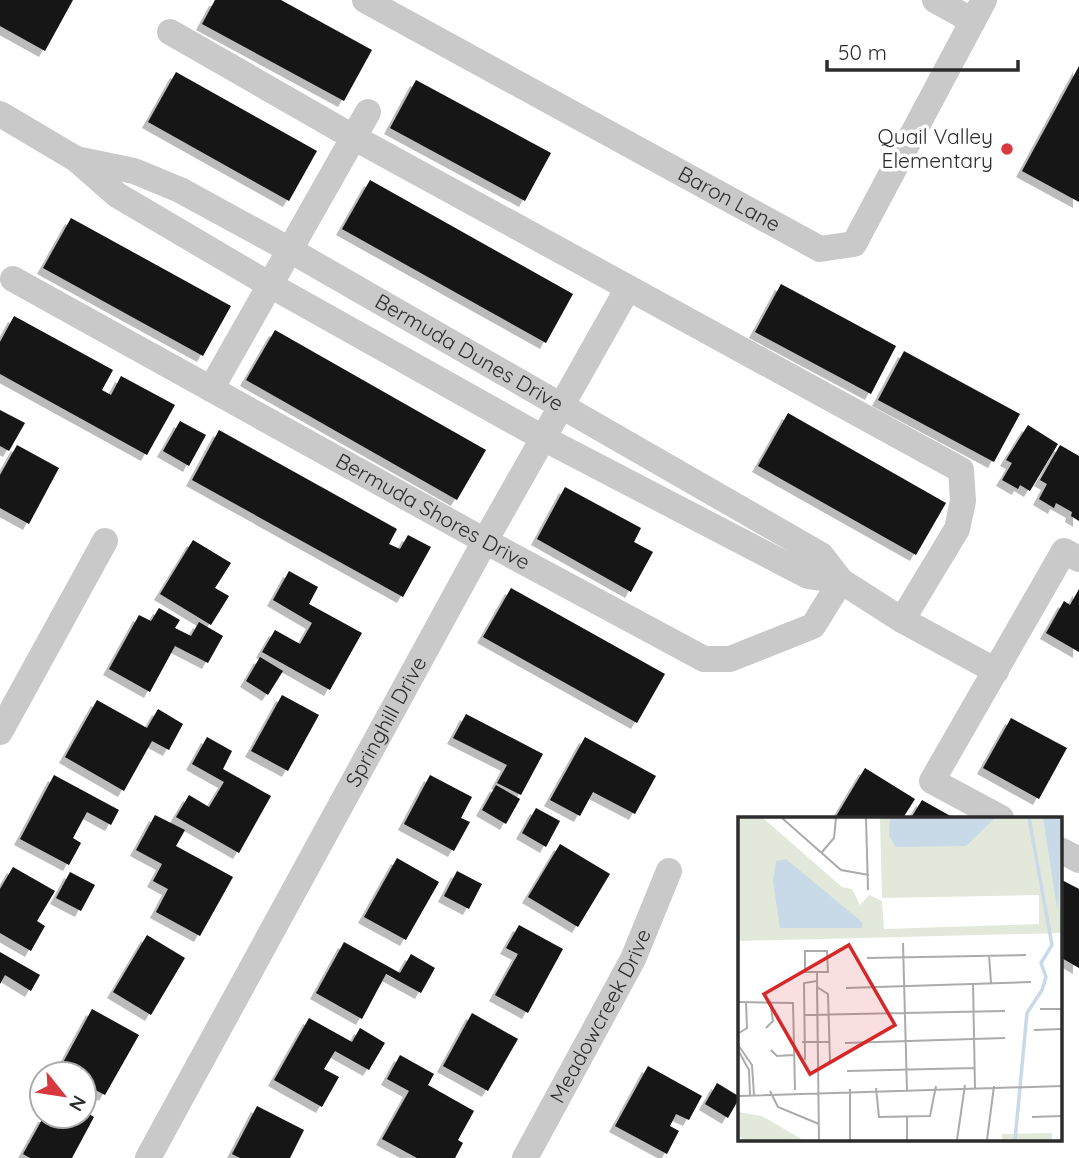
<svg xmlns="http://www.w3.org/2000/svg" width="1079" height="1158" font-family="Quicksand,sans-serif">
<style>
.building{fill:#131313;filter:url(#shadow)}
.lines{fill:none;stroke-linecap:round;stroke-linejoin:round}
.minor{stroke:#c9c9c9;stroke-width:26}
.poi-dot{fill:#d8393e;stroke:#fff;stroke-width:2.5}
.labels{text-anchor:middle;stroke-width:7;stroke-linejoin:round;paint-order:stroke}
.poi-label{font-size:21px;fill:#2c2c2c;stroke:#fff;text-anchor:end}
.street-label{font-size:21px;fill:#2c2c2c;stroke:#fff}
.inset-river{fill:none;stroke:#c8dae8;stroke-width:3.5}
.inset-road{fill:none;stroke:#ababab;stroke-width:2}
.view{fill:#d62828;fill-opacity:0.15;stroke:#d62828;stroke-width:3.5}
.inset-edge{fill:none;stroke:#2c2c2c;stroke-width:3.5}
</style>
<defs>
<filter id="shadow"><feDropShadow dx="-6" dy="6" stdDeviation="0" flood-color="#0004"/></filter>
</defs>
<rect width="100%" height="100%" fill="#fff"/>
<!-- building -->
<g class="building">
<path d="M0,0H73L45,51L0,26Z"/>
<path d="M215,0H281L372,50L344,101L202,24Z"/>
<path d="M1079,66V202L1022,171Z"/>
<path d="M176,72L317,151L289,201L148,122Z"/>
<path d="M416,80L551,153L525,201L390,128Z"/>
<path d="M370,180L573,294L546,343L342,229Z"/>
<path d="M71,218L231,306L203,356L43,268Z"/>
<path d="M781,284L896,346L871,394L755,332Z"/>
<path d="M14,316L113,370L102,390L111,395L121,376L175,405L147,455L0,374V342Z"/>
<path d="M275,330L486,450L457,500L246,380Z"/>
<path d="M904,351L1020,414L994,462L878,400Z"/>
<path d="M0,410L25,423L9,451L0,446Z"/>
<path d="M788,413L946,503L916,555L758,466Z"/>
<path d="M180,421L206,435L189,466L163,451Z"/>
<path d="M1028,425L1058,444L1030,491L1020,485L1018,489L1002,480L1012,463L1006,460Z"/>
<path d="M219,430L397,529L389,544L400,549L408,535L431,547L403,597L192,480Z"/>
<path d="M17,445L59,468L29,524L0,508V475Z"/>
<path d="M1060,445L1079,456V521L1071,516L1072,512L1056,503L1054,508L1039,499L1047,484L1040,480Z"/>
<path d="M565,487L641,528L634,542L653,552L631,592L537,539Z"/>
<path d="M193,540L231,563L215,588L229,596L211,625L160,594Z"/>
<path d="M289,571L318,587L309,604L362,633L330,690L262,652L275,630L300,644L312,623L273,600Z"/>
<path d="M511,588L665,674L637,723L483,637Z"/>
<path d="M1079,589V652L1046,633L1064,601L1070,605Z"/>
<path d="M159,608L180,620L175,628L191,636L199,622L223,636L208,663L175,646L150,692L109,669L139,615L151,621Z"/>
<path d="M260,657L283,671L268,695L246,681Z"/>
<path d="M282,695L319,715L288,771L251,751Z"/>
<path d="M97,700L147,728L158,709L183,724L169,750L152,741L124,791L65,757Z"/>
<path d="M466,714L543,754L521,795L497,783L507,765L453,738Z"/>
<path d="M1011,718L1067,748L1039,799L983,768Z"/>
<path d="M207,737L232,751L223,769L271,796L239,853L176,817L189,795L209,807L224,782L192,764Z"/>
<path d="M585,737L656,776L635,814L593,792L580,816L550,800Z"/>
<path d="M865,768L915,799L903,818H835Z"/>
<path d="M54,775L119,810L111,825L87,812L73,838L81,843L69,865L20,839Z"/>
<path d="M430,775L472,797L461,818L470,822L454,851L404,824Z"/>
<path d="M496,785L520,799L506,824L482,810Z"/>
<path d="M922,800L954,818H911Z"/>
<path d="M536,808L560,821L546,847L522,833Z"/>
<path d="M155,815L185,830L176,846L233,877L200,936L156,912L168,889L153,881L162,864L136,850Z"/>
<path d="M560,844L610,874L578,927L528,897Z"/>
<path d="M397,858L439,882L406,940L364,917Z"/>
<path d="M13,867L55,891L37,921L45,926L31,951L0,933V889Z"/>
<path d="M457,871L482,884L469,909L444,896Z"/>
<path d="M70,872L95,885L81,911L56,898Z"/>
<path d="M1060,879L1079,889V968L1060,957Z"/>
<path d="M519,925L563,949L528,1013L495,995L518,954L506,948Z"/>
<path d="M147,935L185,958L151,1015L113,992Z"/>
<path d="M344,942L400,973L411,954L435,968L421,993L386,974L362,1019L316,993Z"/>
<path d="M0,952L40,975L31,991L5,975L0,984Z"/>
<path d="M92,1009L139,1035L105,1095L84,1084V1074H67L59,1070Z"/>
<path d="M472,1013L518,1039L488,1091L443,1066Z"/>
<path d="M309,1018L352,1042L360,1028L385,1043L369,1070L335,1051L324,1069L339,1077L322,1107L274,1080Z"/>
<path d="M400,1055L434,1074L428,1085L474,1111L458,1140L463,1143L455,1158H417L382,1139L409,1091L387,1079Z"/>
<path d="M648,1066L702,1096L689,1120L676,1114L670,1126L679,1131L667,1154L615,1126Z"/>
<path d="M717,1083L740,1097L728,1118L705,1104Z"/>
<path d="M257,1106L304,1130L290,1158H240L232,1154Z"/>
<path d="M84,1111L94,1117L72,1158H30L23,1154L44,1116H84Z"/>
</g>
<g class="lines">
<!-- minor -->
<g class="minor">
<path id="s1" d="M365,0L820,249L854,244L984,0"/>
<path d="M935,0L973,21"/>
<path d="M170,32L353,137L961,470L963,501L957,529L902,620"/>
<path d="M0,114L76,159"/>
<path id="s2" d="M13,279L485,541L704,659H730L813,626L841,581"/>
<path d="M211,389L368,112"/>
<path id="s3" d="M841,581L808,576L543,438L270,285L117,195L76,159L134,171L180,190L290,250L821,555L841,581L902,620L996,671"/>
<path d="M0,732L105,541"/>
<path d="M1001,818L932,781L1064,551L1079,559"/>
<path d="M1060,850L1079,860"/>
<path id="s4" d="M148,1158L485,541L628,288"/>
<path id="s5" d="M525,1158L633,959L669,871"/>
</g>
</g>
<!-- markers -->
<circle class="poi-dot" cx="1007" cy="149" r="7"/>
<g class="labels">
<!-- poi labels -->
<g class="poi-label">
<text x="993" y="144">Quail Valley<tspan x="993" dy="24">Elementary</tspan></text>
</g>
<!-- street labels -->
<g class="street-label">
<text dy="7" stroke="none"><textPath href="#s1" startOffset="415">Baron Lane</textPath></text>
<text dy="7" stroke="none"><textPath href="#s3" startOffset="1318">Bermuda Dunes Drive</textPath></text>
<text dy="7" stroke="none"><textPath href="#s2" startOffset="480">Bermuda Shores Drive</textPath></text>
<text dy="7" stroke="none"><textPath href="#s4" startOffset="497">Springhill Drive</textPath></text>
<text dy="7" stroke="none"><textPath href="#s5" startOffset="161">Meadowcreek Drive</textPath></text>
</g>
</g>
<!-- overview -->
<g transform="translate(738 817)">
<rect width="324" height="324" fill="#fff"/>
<path d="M0,1H25L104,70L114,72L122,88L131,78L144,84L146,112L301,107V78L144,81L142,1H324V116L0,124ZM0,295L24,299L65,323H6L0,319ZM314,316V323H264V317Z" fill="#e2e9da"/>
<path d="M152,1H257L228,29L158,30L151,19ZM305,1H324L320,93L319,91ZM48,42L124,105V111H42L35,64L38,44Z" fill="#c8dae8"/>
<path class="inset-river" d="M277,323L289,196L304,173L308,160L303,146L314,128L291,1"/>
<path class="inset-road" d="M44,1L103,53L131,58M128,1L130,73M84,35L96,21L98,1M165,126L169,273M251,138L253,166M129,141L288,138M235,166L237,271M79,170L80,245L79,155H90L89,134H67V155H79M79,170L90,177L92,244M108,171L293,165M0,185L55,186L57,273M302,192H324M66,198L267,194M28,211L35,204L32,184M296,213L324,212M1,216L9,211L8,185M64,225H92M107,226L267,221M0,228L14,248L16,278M0,233L11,253L12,278M33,233L39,239L56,238M67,243L66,166L79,164M80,245L81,323M109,254L236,251M138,271L141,300L192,299L198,269M112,272V323M32,274L40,290L81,307M0,279L324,269M169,300V323M294,300L324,299M219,323L227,268M249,323L256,269"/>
<path class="view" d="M111,128L157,208L72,257L26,177Z"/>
<rect width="324" height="324" class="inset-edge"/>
</g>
<!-- north arrow -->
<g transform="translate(63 1095) rotate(120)"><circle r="33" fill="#ffffff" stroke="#ababab" stroke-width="2"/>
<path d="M0-5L12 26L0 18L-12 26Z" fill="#d8393e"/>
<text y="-10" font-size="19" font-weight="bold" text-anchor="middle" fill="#2c2c2c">N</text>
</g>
<!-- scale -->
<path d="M827 60v10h191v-10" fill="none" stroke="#2c2c2c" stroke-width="3.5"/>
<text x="838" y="60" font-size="21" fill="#2c2c2c" stroke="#ffffff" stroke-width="5" paint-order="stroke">50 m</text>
</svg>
